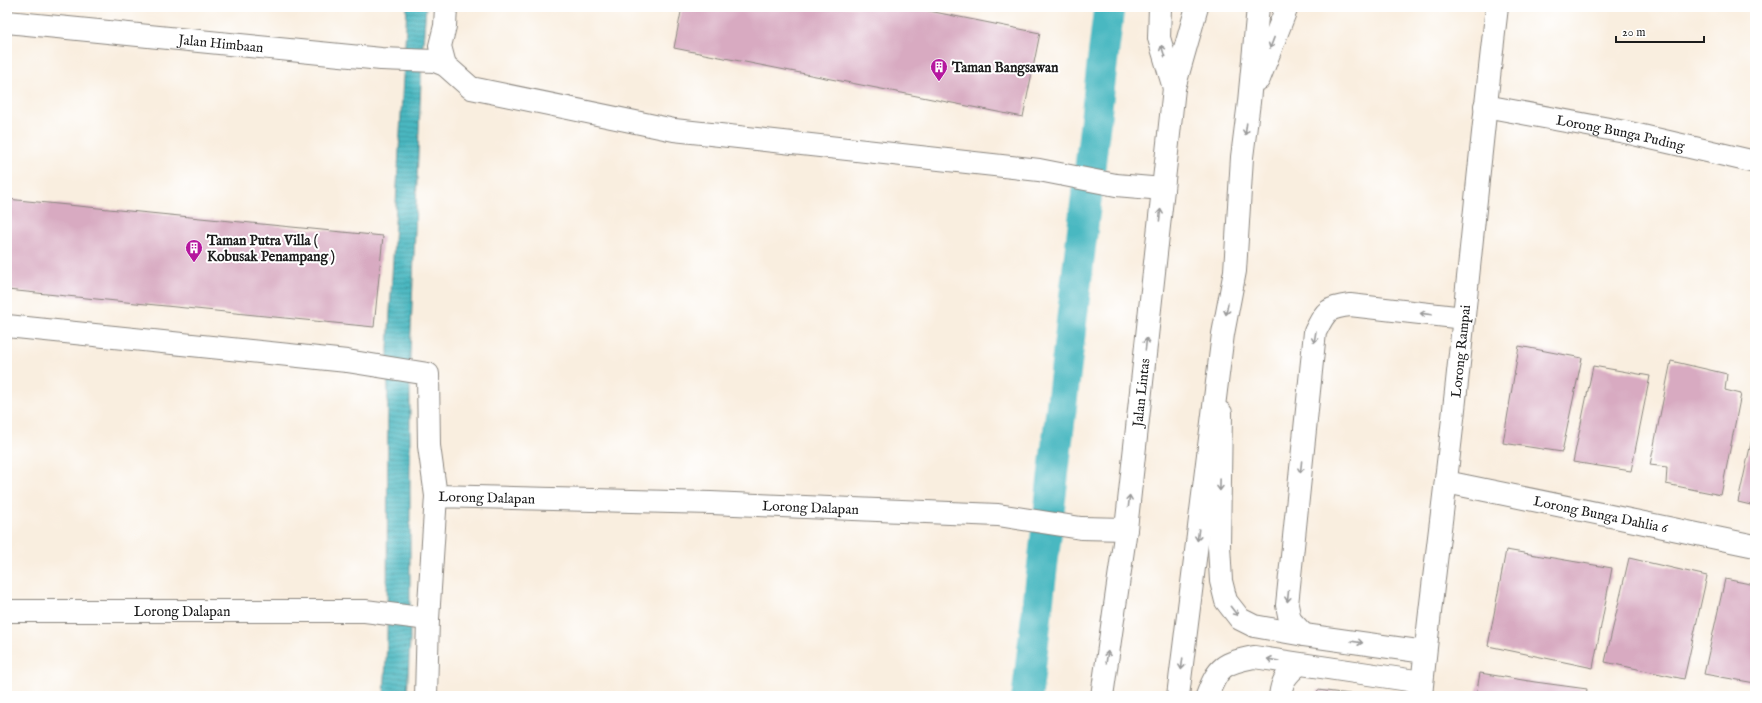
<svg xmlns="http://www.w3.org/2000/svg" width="1762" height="703" font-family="'IM FELL English',serif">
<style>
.water{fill:url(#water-rules);stroke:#326a6e}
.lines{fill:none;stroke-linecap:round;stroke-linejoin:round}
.canal{stroke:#49b8c1;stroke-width:31}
.building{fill:#d8aac1}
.minor-casing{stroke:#8a857e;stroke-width:24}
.highway-casing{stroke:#8a857e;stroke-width:24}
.minor{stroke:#fff;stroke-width:22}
.highway{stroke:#fff;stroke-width:22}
.oneway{stroke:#999}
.labels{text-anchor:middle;stroke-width:4;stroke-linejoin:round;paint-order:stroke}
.street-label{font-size:14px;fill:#1c1c1c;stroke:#fff}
.poi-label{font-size:14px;font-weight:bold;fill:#1c1c1c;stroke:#fff;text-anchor:start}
</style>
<defs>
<pattern id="water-rules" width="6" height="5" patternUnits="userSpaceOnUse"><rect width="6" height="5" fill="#49b8c1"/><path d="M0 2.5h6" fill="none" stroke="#3c959c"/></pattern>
</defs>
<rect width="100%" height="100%" fill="#fff"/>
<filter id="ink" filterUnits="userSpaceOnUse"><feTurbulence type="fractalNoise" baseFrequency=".025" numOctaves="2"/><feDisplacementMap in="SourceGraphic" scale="8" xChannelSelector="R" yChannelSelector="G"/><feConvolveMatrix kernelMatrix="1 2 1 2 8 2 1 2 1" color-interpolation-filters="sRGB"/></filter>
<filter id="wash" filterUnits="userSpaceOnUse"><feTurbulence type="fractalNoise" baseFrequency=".012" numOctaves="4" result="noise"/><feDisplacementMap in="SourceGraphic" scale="16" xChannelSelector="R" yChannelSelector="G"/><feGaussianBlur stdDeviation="0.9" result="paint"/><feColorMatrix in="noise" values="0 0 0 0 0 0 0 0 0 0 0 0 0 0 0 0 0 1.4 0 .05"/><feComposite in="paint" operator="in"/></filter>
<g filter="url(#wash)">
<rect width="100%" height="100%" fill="#f9eedf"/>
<!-- water -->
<path class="water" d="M407,7H426L422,56L410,355V640L407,696H384L387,642L388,348Z"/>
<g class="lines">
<!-- canal -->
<path class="canal" d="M1027,696L1109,7"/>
</g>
<g id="blocks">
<!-- building -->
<g class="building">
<path d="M682,7H909L1040,33L1023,117L674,48Z"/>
<path d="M7,199L383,236L374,327L7,290Z"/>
<path d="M1519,346L1582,358L1562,452L1503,443Z"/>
<path d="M1671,361L1727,374L1725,390L1741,394L1721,495L1666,484L1667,467L1650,465Z"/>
<path d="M1593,366L1650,376L1631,471L1573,462Z"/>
<path d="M1754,429H1755V506L1738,502Z"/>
<path d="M1506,550L1612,568L1593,668L1488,646Z"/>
<path d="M1629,558L1707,576L1684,679L1605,662Z"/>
<path d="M1725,579L1755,585V683L1704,674Z"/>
<path d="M1480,673L1535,682L1587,689L1586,696H1476Z"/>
<path d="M1318,690L1358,695V696H1317Z"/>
</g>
</g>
</g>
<g filter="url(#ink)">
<use href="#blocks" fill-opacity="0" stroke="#8a857e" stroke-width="1"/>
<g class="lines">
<defs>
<g id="minor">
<path id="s1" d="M7,22L381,59L435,61L445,65L471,88L674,130L1039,170L1116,185L1163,189"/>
<path d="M445,65L440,46L445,26L446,7"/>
<path id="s2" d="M1485,106L1625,132L1755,162"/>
<path d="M7,326L347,361L428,374L429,446L436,496"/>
<path d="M1221,413L1219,546L1221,581L1226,601L1240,619L1254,626L1304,635L1425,652"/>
<path id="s3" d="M1446,482L1755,546"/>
<path id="s4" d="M7,611H365L428,619"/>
<path d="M1304,635L1290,620L1287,605L1315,332C1326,311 1326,308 1350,305L1464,318"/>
<path id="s5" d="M426,696L428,619L436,496L711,503L998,515L1081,528L1126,529"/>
<path d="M1207,696C1218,666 1224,663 1254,657L1422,682"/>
<path d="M1280,696C1282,681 1286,675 1298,665"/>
<path id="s6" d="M1421,696C1430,600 1444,505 1454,409C1469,275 1481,141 1497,7"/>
</g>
<g id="highway">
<path d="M1160,7L1159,38L1174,88"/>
<path d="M1259,79L1287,7"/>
<path id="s7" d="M1102,696L1126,529L1174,88L1197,7"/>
<path d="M1178,696L1223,334L1235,271L1242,157L1249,102L1258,7"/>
</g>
</defs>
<!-- minor casing -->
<use href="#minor" class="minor-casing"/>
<!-- highway casing -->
<use href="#highway" class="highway-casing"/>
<!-- minor -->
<use href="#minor" class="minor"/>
<!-- highway -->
<use href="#highway" class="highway"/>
</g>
<!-- one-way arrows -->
<defs><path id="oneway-shaft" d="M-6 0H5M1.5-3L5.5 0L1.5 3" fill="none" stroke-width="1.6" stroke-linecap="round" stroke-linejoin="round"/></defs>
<g class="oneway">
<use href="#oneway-shaft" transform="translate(1272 43) rotate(111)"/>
<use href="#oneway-shaft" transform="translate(1163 51) rotate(-107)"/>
<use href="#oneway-shaft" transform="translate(1246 129) rotate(97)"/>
<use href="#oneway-shaft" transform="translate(1160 215) rotate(-84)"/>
<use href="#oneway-shaft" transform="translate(1227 309) rotate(101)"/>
<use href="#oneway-shaft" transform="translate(1426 314) rotate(-173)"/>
<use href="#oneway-shaft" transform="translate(1315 337) rotate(99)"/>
<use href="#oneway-shaft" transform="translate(1146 344) rotate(-84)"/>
<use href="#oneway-shaft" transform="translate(1301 467) rotate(96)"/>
<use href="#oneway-shaft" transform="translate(1220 485) rotate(91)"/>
<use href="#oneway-shaft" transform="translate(1129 501) rotate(-84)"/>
<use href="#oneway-shaft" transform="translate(1198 535) rotate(97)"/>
<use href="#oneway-shaft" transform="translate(1288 596) rotate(96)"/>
<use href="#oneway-shaft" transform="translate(1234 611) rotate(52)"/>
<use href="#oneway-shaft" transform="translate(1357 642) rotate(8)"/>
<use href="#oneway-shaft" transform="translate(1107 657) rotate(-82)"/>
<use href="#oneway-shaft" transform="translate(1273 660) rotate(-170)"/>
<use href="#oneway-shaft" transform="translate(1182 664) rotate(97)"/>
</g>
</g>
<!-- icons -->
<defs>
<symbol id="building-pin" viewBox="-11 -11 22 30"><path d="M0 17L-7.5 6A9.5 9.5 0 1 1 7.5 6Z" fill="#b5179e" stroke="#fff"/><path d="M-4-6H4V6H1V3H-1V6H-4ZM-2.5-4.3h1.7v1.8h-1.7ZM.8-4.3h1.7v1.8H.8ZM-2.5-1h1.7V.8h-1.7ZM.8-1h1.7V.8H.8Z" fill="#fff"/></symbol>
</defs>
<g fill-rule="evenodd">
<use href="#building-pin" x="929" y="57" width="20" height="27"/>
<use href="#building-pin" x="184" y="238" width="20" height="27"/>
</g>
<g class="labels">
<!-- street labels -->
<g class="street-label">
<text dy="5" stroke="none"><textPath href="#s1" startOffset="215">Jalan Himbaan</textPath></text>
<text dy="5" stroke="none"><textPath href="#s2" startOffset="138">Lorong Bunga Puding</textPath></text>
<text dy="5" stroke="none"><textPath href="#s6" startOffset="347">Lorong Rampai</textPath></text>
<text dy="5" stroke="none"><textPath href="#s7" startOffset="306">Jalan Lintas</textPath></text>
<text dy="5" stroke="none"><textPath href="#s5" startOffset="251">Lorong Dalapan</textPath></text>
<text dy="5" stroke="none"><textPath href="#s5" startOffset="575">Lorong Dalapan</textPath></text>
<text dy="5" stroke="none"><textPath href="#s3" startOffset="158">Lorong Bunga Dahlia 6</textPath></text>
<text dy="5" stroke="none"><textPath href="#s4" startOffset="175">Lorong Dalapan</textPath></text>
</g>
<!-- poi labels -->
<g class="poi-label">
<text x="952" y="72">Taman Bangsawan</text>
<text x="207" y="245">Taman Putra Villa (<tspan x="207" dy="16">Kobusak Penampang )</tspan></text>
</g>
</g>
<!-- margin -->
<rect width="1762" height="703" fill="none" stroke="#fff" stroke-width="24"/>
<!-- scale -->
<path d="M1616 36v6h88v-6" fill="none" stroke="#1c1c1c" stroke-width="2"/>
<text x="1622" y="36" font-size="12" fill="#1c1c1c" stroke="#ffffff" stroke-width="3" paint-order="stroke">20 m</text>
</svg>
